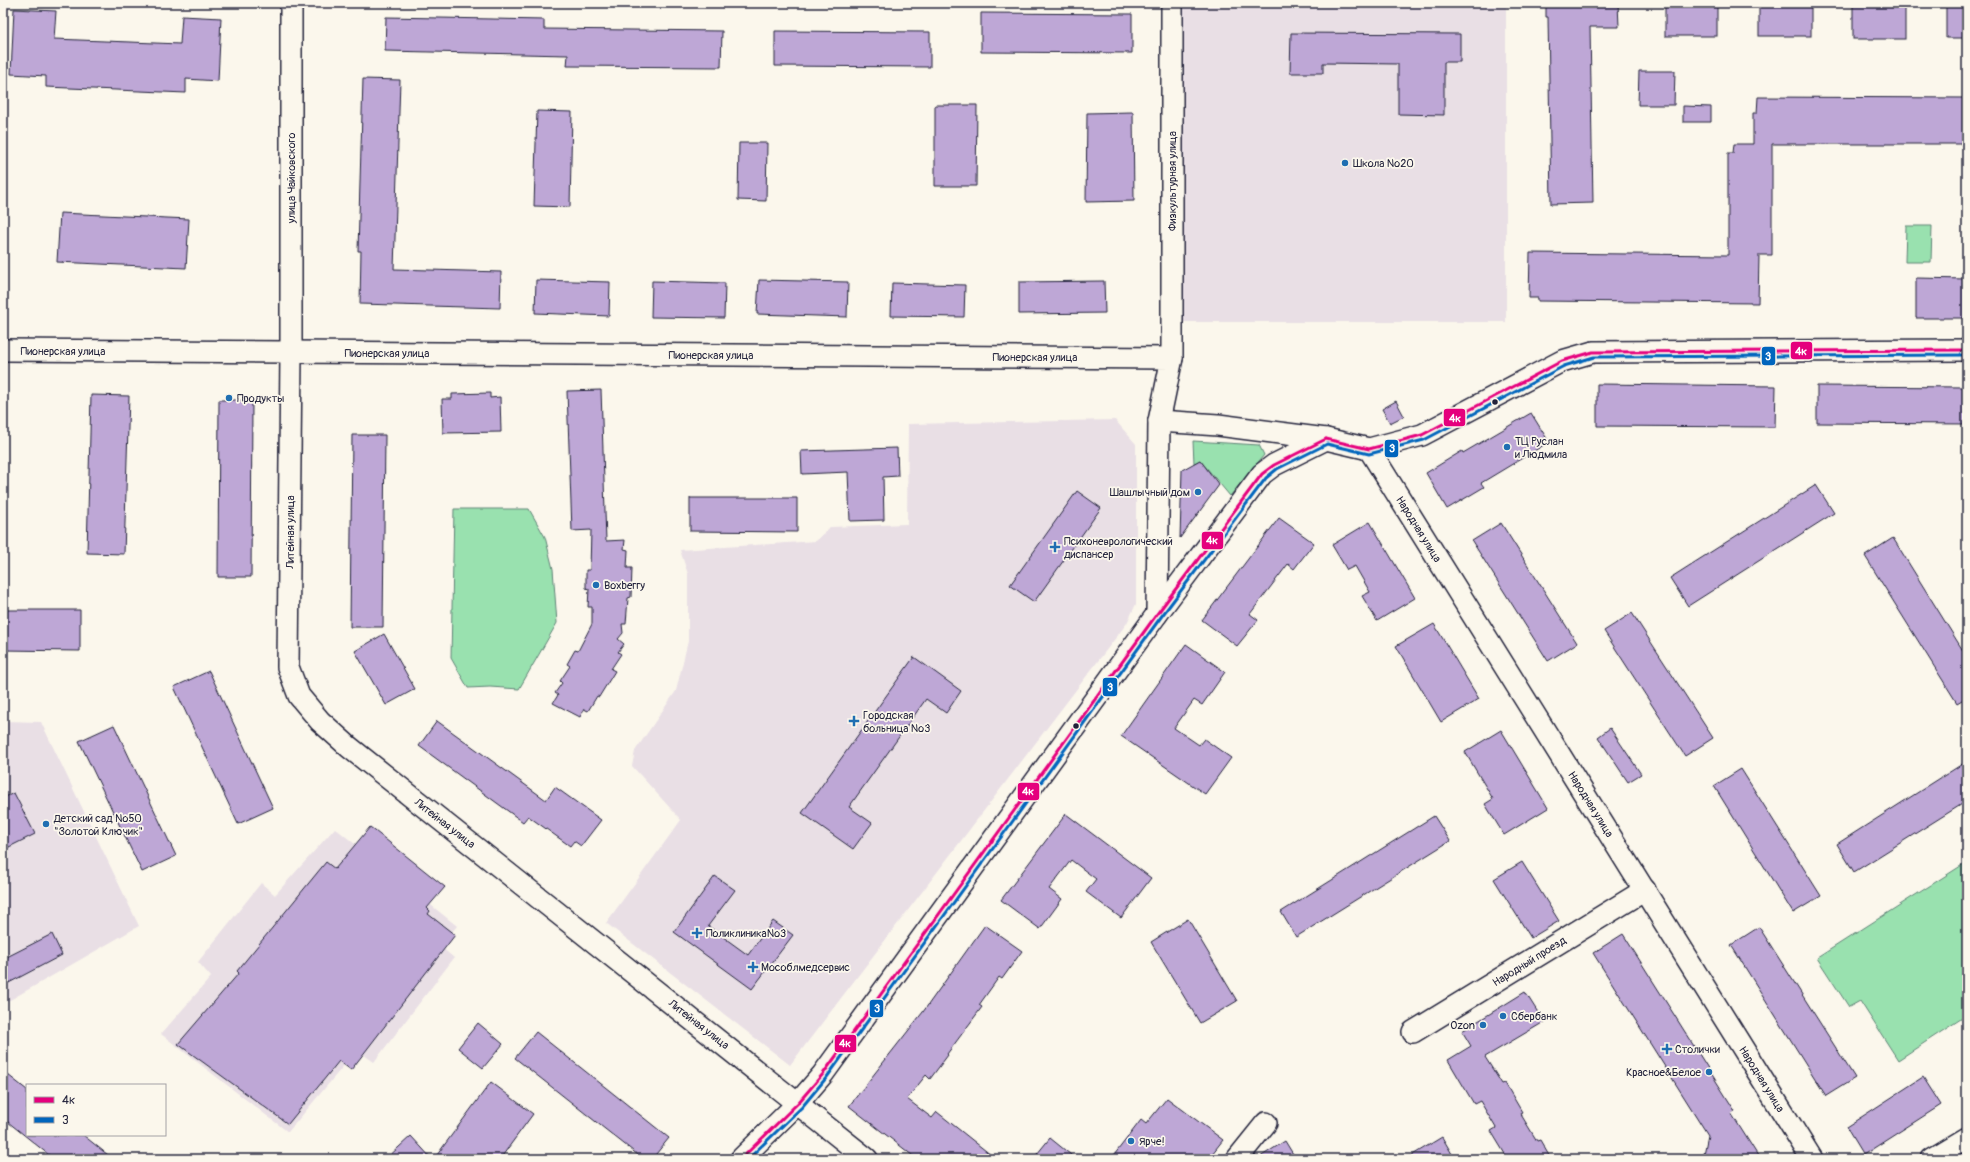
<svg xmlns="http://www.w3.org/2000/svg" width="1970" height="1162" font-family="Pangolin,sans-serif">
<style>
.built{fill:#e9dfe5}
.green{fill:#99e1af;stroke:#5e8275}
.building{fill:#bea7d6;stroke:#22223b}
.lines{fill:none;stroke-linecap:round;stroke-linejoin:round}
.minor-casing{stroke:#22223b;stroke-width:24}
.minor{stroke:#fbf7ec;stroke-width:21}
.bus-1-casing{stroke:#fbf7ec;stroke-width:6}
.bus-2-casing{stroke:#fbf7ec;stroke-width:6}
.bus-1{stroke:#e5007d;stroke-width:3}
.bus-2{stroke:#0065bd;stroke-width:3}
.poi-dot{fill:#1f6fb2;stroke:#fbf7ec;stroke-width:1.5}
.bus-dot{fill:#22223b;stroke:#fbf7ec;stroke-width:1.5}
.labels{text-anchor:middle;stroke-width:3.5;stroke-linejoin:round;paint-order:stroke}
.poi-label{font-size:11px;fill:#22223b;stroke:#fbf7ec;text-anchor:start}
.street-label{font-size:11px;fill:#22223b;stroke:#fbf7ec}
.line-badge{stroke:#fbf7ec;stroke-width:1.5}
.badge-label{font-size:11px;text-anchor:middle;font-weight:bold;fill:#fff}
</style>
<rect width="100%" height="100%" fill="#fbf7ec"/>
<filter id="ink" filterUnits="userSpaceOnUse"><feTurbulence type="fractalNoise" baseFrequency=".025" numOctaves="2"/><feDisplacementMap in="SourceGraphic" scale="8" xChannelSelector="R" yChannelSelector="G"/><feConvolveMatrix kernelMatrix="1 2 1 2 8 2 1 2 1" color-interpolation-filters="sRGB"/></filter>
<g filter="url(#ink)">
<!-- built -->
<g class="built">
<rect x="1184" y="3" width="322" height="319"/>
<path d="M1115,420L1136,444V604L1127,623L790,1065L606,923L681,820L632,766L635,751L676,691L688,641V574L680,550L816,541L830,527L907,524L908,424Z"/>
<path d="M3,721L41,722L139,926L3,1004Z"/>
<path d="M335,828L457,926L440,946L454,958L374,1062L357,1050L288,1132L161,1034L211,977L198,962L261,883L275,895Z"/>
</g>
<!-- green -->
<g class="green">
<path d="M1906,226H1932L1931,262H1905Z"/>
<path d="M1193,441L1259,445L1264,455L1230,496L1200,460L1194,463Z"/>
<path d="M454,509H529L545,537L553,569L557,623L519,689L490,687L468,688L451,658Z"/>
<path d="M1967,862V1015L1898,1060L1860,1001L1849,1007L1817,958Z"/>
</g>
<!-- building -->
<g class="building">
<path d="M1546,3H1618L1619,27H1590L1593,203L1551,204L1548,17H1546Z"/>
<rect x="1665" y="3" width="52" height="33"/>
<rect x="1759" y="3" width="52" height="33"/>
<rect x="1853" y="3" width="52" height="36"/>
<rect x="1946" y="3" width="21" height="35"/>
<path d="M14,9L56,11L54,39L180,44L182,16L221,18L218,81L186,79V93L46,87V76L11,74Z"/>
<path d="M981,13L1132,14V53L981,52Z"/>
<path d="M386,17L544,20V29L722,31L721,67L567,66L568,55L385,51Z"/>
<path d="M775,31L930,32V67L775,66Z"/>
<path d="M1291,33L1460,34V62H1444V115L1398,114V64L1323,63V73H1290Z"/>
<path d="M1639,71H1675L1674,105H1638Z"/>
<path d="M363,79L400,80L394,269L501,272L500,308L360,304L361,251H358Z"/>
<path d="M1758,97L1967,98V144H1772V255H1759L1758,303L1538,301V298H1529L1530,253L1728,255V153H1733L1734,144H1753V113H1757Z"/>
<path d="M935,105H977L976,186H935Z"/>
<path d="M1683,106L1711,107V122H1683Z"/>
<path d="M537,111L572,112L570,207L534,206Z"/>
<path d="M1133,112L1134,201L1086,202L1087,113Z"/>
<path d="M739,143H767L766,201L738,200Z"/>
<path d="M60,213L189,219L186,268L57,262Z"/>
<path d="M1916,278L1967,279V318H1916Z"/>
<path d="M536,280L610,282L609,316L535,313Z"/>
<path d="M759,280L848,282L847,317L757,314Z"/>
<path d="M652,281L725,283L724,318L651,317Z"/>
<path d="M1104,281L1105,313L1019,314V282Z"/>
<path d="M892,283L965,285L964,317L891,316Z"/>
<path d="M1597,384L1776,386L1775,427L1597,426Z"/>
<path d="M1817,386L1967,387V424L1817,423Z"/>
<path d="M601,390L606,541L625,540L624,549L628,550L627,568H632L631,597L628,598L626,624H622L623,633L618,639L624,644L618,652L621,654L611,669L615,671L599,697L597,696L588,711L584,709L580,717L553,703L558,695L555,693L562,683L560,681L570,666L567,664L575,650L578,651L592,624V607H588L589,589L586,588V570H590L591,530L572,531L567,391Z"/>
<path d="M490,393V398L500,397L501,432L443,433L442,399H452V394Z"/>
<path d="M91,395L129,396L124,554L87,553Z"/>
<path d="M219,400H252L251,577H218Z"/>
<path d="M1396,401L1404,416L1390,423L1382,409Z"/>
<path d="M1531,413L1549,442L1481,483L1484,487L1447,509L1426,473L1462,451L1463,453Z"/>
<path d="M352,435H385L383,627H350Z"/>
<path d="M897,448L898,476L883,477L884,520L850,521L848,472L802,474L801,451Z"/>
<path d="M1200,460L1219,485L1180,538L1182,470Z"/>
<path d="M1816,485L1834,513L1688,606L1670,578Z"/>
<path d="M1077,491L1101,508L1034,602L1010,585Z"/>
<path d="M690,498H797V532L690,531Z"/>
<path d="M1279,518L1314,543L1294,569L1288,564L1250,614L1258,620L1237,646L1202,620Z"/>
<path d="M1370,522L1415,598L1377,621L1362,596L1370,592L1355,566L1347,570L1332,545Z"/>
<path d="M1501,523L1577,643L1548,661L1472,541Z"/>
<path d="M1893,538L1967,657V697L1957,703L1865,556Z"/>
<path d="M3,610H80V651L3,650Z"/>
<path d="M1632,613L1713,738L1685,756L1604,631Z"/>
<path d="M1434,624L1479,699L1441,722L1396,646Z"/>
<path d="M384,634L415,689L386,705L355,651Z"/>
<path d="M1186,644L1225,672L1202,705L1194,700L1174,728L1199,745L1204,739L1231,758L1205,794L1121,736Z"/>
<path d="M914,657L961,691L946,713L926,699L849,807L872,823L853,849L802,813Z"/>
<path d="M209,671L273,808L238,824L174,687Z"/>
<path d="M437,721L546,800L555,787L601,820L581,846L574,841L570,846L528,816L523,822L419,746Z"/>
<path d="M114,725L176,856L142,872L79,741Z"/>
<path d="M1610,728L1641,774L1628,782L1598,737Z"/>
<path d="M1501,730L1548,808L1504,835L1485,804L1493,799L1465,752Z"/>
<path d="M1967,761V801L1854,872L1837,844Z"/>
<path d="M1741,769L1821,896L1793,913L1714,786Z"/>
<path d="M14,793L35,834L3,850V798Z"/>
<path d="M1066,814L1151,878L1121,918L1086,892L1096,879L1071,860L1049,889L1062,899L1040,929L1001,900Z"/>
<path d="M1434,816L1450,841L1296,937L1281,912Z"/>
<path d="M370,827L445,887L427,908L430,911L428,914L455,935L351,1070L339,1061L288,1124L178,1044L239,973L237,971L326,862L335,869Z"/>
<path d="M1522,862L1559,921L1531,938L1494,879Z"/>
<path d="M715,876L735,890L708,926L748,955L773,921L793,935L752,989L674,932Z"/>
<path d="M1188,919L1237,1001L1200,1023L1151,942Z"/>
<path d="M985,925L1022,951L1002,979L999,977L979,1005L982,1007L947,1054L948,1055L930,1079L926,1075L907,1099L932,1118L937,1112L996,1159H917L849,1106L923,1012Z"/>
<path d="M1759,927L1855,1078L1826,1096L1731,945Z"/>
<path d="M52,934L62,955L3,986V959Z"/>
<path d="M1623,934L1735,1111L1731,1113L1760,1159H1703L1708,1135L1593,953Z"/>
<path d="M1525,992L1544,1022L1485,1057L1502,1084L1505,1083L1522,1112L1520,1113L1537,1141L1540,1140L1551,1159H1508L1491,1131L1496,1128L1480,1101L1474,1104L1448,1060L1471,1046L1462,1031Z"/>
<path d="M478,1023L503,1044L483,1068L458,1048Z"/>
<path d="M536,1032L669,1138L652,1159H643L515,1058Z"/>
<path d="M3,1071L27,1090V1135H83L113,1159H54L3,1118Z"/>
<path d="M1923,1077L1941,1105L1863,1155L1846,1127Z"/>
<path d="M491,1082L533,1114L500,1159H434Z"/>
<path d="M1167,1098L1223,1140L1208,1159H1111L1141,1120L1146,1124Z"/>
<path d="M411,1136L432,1159H386Z"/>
<path d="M1442,1137L1455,1159H1406Z"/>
<path d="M1050,1138L1076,1159H1033Z"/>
<path d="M1285,1141L1296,1159H1257Z"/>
</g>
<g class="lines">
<defs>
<g id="minor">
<path d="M291,3V353L288,667L299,696L320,721L349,747L867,1159"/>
<path d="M3,350L1172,358L1159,421L1157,614"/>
<path d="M1172,358V3"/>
<path d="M1159,421L1218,425L1326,439L1369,449L1422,435L1562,361L1593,352L1967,350"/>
<path d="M1369,449L1812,1159"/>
<path d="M1413,1032L1645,890"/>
<path d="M741,1159L798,1103L823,1074L1157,614L1262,474L1274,465L1326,439"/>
<path d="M1237,1159L1266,1123"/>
<path d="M1932,1159L1967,1138"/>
</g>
</defs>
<!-- minor casing -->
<use href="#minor" class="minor-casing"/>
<!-- minor -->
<use href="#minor" class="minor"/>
<defs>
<g id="bus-1">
<path d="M1326,439L1369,449L1422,435L1562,361L1593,352L1967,350"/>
<path d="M741,1159L798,1103L823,1074L1157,614L1262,474L1274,465L1326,439"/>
</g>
<path id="bus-2" d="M748,1159L802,1107L827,1077L1161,617L1266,478L1277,469L1327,444L1369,454L1424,440L1564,366L1594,357L1967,355"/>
</defs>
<!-- bus-1 casing -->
<use href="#bus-1" class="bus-1-casing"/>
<!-- bus-2 casing -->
<use href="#bus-2" class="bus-2-casing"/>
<!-- bus-1 -->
<use href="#bus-1" class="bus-1"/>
<!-- bus-2 -->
<use href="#bus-2" class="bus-2"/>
</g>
</g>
<!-- markers -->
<g class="poi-dot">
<circle cx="1345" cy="163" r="4"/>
<circle cx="229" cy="398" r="4"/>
<circle cx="1507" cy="447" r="4"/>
<circle cx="1198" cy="492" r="4"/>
<path d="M1053 541h4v4h4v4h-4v4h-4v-4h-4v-4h4z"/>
<circle cx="596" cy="585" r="4"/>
<path d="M852 715h4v4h4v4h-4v4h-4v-4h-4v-4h4z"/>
<circle cx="46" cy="824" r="4"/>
<path d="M695 927h4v4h4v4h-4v4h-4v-4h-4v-4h4z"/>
<path d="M751 961h4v4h4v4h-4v4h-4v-4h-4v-4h4z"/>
<circle cx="1503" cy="1016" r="4"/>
<circle cx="1483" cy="1025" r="4"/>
<path d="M1665 1043h4v4h4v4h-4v4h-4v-4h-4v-4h4z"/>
<circle cx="1709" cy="1072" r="4"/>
<circle cx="1131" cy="1141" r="4"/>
</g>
<g class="bus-dot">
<circle cx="1495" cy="402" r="3.5"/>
<circle cx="1076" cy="726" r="3.5"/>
</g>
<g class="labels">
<!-- poi labels -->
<g class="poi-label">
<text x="1353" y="167">Школа №20</text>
<text x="237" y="402">Продукты</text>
<text x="1515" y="445">ТЦ Руслан<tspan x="1515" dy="13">и Людмила</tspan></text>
<text x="1190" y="496" text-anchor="end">Шашлычный дом</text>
<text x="1064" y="545">Психоневрологический<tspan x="1064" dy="13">диспансер</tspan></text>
<text x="604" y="589">Boxberry</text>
<text x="863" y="719">Городская<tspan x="863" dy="13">больница №3</tspan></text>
<text x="54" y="822">Детский сад №50<tspan x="54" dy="13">"Золотой Ключик"</tspan></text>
<text x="706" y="937">Поликлиника№3</text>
<text x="761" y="971">Мособлмедсервис</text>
<text x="1511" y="1020">Сбербанк</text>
<text x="1475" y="1029" text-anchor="end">Ozon</text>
<text x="1675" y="1053">Столички</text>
<text x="1701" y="1076" text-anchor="end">Красное&amp;Белое</text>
<text x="1139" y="1145">Ярче!</text>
</g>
<!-- street labels -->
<g class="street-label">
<text transform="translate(291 178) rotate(-90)" y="4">улица Чайковского</text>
<text transform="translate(1172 181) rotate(-90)" y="4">Физкультурная улица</text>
<text x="63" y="355">Пионерская улица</text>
<text x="387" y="357">Пионерская улица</text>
<text x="711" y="359">Пионерская улица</text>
<text x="1035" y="361">Пионерская улица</text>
<text transform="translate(1419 529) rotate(58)" y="4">Народная улица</text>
<text transform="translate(290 532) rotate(-90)" y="4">Литейная улица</text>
<text transform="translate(1591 804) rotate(58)" y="4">Народная улица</text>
<text transform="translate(445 823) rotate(38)" y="4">Литейная улица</text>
<text transform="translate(1529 961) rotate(-32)" y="4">Народный проезд</text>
<text transform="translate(699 1024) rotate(38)" y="4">Литейная улица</text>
<text transform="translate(1762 1079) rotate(58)" y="4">Народная улица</text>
</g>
</g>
<g class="line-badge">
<rect x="1790" y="341" width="23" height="19" rx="4" fill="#e5007d"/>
<rect x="1761" y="346" width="15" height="20" rx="4" fill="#0065bd"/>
<rect x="1443" y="408" width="23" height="19" rx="4" fill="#e5007d"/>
<rect x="1384" y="439" width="15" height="19" rx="4" fill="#0065bd"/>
<rect x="1201" y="531" width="23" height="19" rx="4" fill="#e5007d"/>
<rect x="1102" y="677" width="16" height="20" rx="4" fill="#0065bd"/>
<rect x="1017" y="782" width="23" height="19" rx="4" fill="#e5007d"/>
<rect x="869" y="999" width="15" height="19" rx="4" fill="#0065bd"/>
<rect x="834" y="1034" width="23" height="19" rx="4" fill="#e5007d"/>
</g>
<g class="badge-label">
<text x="1801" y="355">4к</text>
<text x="1768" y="360">3</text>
<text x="1455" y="422">4к</text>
<text x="1392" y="452">3</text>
<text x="1212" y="544">4к</text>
<text x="1110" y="691">3</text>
<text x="1028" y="795">4к</text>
<text x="877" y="1012">3</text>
<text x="845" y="1047">4к</text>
</g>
<!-- margin -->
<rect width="1970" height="1162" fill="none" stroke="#fbf7ec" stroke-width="16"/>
<rect x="8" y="8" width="1954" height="1146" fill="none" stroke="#22223b" stroke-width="1.5" filter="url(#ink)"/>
<!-- legend -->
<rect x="26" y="1084" width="140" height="52" fill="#fbf7ec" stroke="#a4a2a5"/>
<rect x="34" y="1097" width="20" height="6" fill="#e5007d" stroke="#a4a2a5"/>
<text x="62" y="1104" font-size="12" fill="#22223b">4к</text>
<rect x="34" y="1117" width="20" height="6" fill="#0065bd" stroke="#a4a2a5"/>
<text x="62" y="1124" font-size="12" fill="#22223b">3</text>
</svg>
